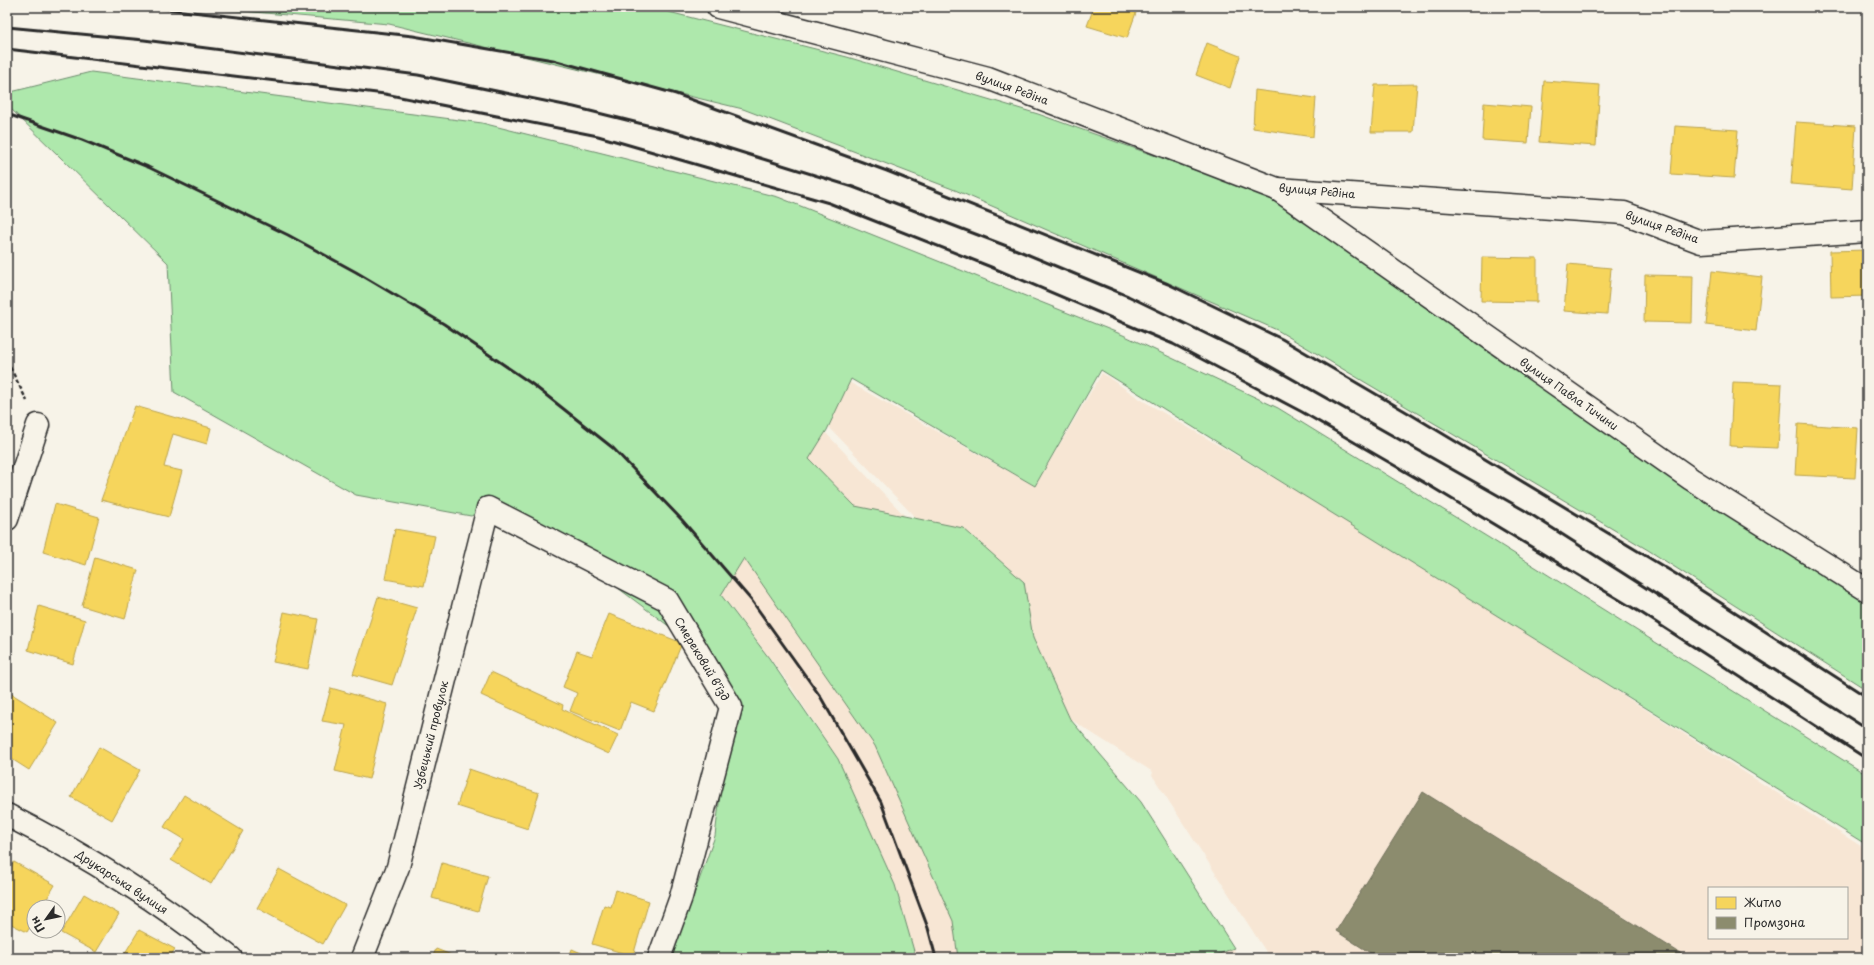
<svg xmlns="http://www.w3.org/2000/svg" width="1874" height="965" font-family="'Playpen Sans',sans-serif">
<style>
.built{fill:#f7e6d4;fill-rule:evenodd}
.green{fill:#aee8ac;stroke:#6c8a6c}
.homes{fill:#f6d55c;stroke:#b9a24d}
.industry{fill:#8c8c6e;stroke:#6f6f5a}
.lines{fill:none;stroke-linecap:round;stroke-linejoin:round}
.street-casing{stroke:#2b2b2b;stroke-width:25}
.secondary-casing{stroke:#2b2b2b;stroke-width:25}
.path{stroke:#2b2b2b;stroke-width:2.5;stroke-dasharray:4 3;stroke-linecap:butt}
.street{stroke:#f7f3e8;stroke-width:22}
.secondary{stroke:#f7f3e8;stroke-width:22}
.rail{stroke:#2b2b2b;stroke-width:3}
.labels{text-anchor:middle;stroke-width:4;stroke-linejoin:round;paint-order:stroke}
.street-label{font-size:11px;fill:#2b2b2b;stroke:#f7f3e8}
</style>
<rect width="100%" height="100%" fill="#f7f3e8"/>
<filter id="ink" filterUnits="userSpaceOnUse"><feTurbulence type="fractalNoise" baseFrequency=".025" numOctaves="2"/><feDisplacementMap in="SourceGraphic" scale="8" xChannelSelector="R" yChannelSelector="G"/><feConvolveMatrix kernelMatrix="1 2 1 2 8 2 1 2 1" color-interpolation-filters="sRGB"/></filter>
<g filter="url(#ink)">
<!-- built -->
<g class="built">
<path d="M1102,373L1140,399L1347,521L1486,608L1867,850V958H1270L1152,775L1153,772L1070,719L1034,641L985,632L912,514L829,427L847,381L1035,486ZM1709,888H1847V938H1709Z"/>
<path d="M824,431L905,516L985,636L1066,737L1141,802L1234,948L1236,958H916L895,885L838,759L788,682L721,594Z"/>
</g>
<!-- green -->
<g class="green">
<path d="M197,7H649L847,57L1038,114L1271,197L1867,592V690L1648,550L1277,330L955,190L743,109L389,24Z"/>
<path d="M91,72L482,123L778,197L1123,335L1278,408L1494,541L1867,775V845L1101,370L1035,486L851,379L827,430L809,459L855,506L963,528L1024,582L1033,638L1070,719L1141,802L1234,948L1209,958H958L953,921L875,746L744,558L721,595L769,658L838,759L895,885L916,958H671L715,836L731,707L690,642L566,549L488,508L471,516L356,495L174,392L168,263L7,105V93Z"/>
</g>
<!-- homes -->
<g class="homes">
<path d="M1094,7H1138L1127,38L1087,26Z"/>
<path d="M1207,43L1240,56L1230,88L1196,75Z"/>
<path d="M1544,81L1600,85L1596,146L1539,142Z"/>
<path d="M1417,84L1413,132H1371L1375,85Z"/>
<path d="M1255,90L1316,98L1313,137L1253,128Z"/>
<path d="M1484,103L1531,107L1528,143L1482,140Z"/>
<path d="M1796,122L1856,126L1852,189L1791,184Z"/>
<path d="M1675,126L1738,130L1734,178L1671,174Z"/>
<path d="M1867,250V296L1831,297L1830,251Z"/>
<path d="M1482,257L1537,258V302L1481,301Z"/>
<path d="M1568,264L1611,268L1607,314L1564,311Z"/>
<path d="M1712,271L1762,277L1756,331L1706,325Z"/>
<path d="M1645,275L1693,276L1692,323L1644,322Z"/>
<path d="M1733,382L1782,384L1778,448L1730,446Z"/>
<path d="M135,406L211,428L207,444L173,434L164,467L182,471L169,517L101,500Z"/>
<path d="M1798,424L1858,428L1855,478L1795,475Z"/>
<path d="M55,504L99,517L86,565L43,552Z"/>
<path d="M395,529L435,536L424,586L385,579Z"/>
<path d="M95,557L138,570L125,619L82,606Z"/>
<path d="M378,597L417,608L392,685L353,674Z"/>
<path d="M39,606L85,620L73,664L28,650Z"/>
<path d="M284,612L318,619L308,669L273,662Z"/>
<path d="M609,614L682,643L654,711L631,702L620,731L570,711L577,693L563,687L577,651L592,656Z"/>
<path d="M491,672L563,705L562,709L618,735L609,754L481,695Z"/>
<path d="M331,688L387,704L369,779L335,771L346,725L322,721Z"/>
<path d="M7,691L58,723L29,770L7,756Z"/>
<path d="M99,747L140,770L112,820L71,797Z"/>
<path d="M469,769L539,793L528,829L457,806Z"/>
<path d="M184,795L243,831L211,884L171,860L184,839L164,827Z"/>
<path d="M14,862L55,885L42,907H34V920L27,932L7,922V874Z"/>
<path d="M442,863L488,876L478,911L432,898Z"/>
<path d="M279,869L345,905L323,944L257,908Z"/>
<path d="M616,890L649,901L633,956L592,944L604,905L611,907Z"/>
<path d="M84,894L119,914L96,952L61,933Z"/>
<path d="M139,930L175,949L169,958H122Z"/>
<path d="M436,949L459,958H432Z"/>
<path d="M572,949L593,958H569Z"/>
</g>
<!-- industry -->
<path class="industry" d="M1423,792L1688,958H1378L1336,931Z"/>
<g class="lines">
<defs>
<g id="street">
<path d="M1277,189L1624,213L1701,242L1867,231"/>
<path d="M7,519L38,425"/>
<path d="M7,815C86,855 162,903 231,958"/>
<path d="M362,958L398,867L488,508L667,600L731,707L681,897L659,958"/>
</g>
<path id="secondary" d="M718,7L988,78L1277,189L1691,479L1867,590"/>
</defs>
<!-- street casing -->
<use href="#street" class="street-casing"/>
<!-- secondary casing -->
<use href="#secondary" class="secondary-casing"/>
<!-- path -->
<path class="path" d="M7,361L27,401"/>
<!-- street -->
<use href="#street" class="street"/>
<!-- secondary -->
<use href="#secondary" class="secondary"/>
<!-- rail -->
<g class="rail">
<path d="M146,7L413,36L553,60L676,94L887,171L1168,284L1282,339L1410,414L1676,574L1867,697"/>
<path d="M7,27L144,40L418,75L574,107L683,134L853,187L1017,250L1128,296L1250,355L1524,510L1867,729"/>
<path d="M7,49L385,94L598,136L829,203L991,267L1173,344L1302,412L1430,486L1643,614L1867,759"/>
<path d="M7,114L82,140L148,167L288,235L356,272L444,324L532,384L613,448L682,520L752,601L820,696L881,802L928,928L936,958"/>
</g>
</g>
</g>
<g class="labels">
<!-- street labels -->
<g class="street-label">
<text transform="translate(1012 88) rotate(20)" y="4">вулиця Рєдіна</text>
<text transform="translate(1317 191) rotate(5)" y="4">вулиця Рєдіна</text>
<text transform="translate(1662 227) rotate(19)" y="4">вулиця Рєдіна</text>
<text transform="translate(1569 394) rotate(35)" y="4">вулиця Павла Тичини</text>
<text transform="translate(702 659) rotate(59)" y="4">Смерековий в'їзд</text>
<text transform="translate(431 735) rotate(-76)" y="4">Узбецький провулок</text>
<text transform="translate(122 882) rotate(33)" y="4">Друкарська вулиця</text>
</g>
</g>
<!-- margin -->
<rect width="1874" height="965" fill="none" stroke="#f7f3e8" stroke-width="24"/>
<rect x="12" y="12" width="1850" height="941" fill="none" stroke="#2b2b2b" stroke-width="1.5" filter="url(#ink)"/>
<!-- legend -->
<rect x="1708" y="887" width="140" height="52" fill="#f7f3e8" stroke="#a5a39c"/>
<rect x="1716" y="897" width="20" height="12" fill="#f6d55c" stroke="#a5a39c"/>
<text x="1744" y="907" font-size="12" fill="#2b2b2b">Житло</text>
<rect x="1716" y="917" width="20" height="12" fill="#8c8c6e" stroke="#a5a39c"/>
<text x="1744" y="927" font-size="12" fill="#2b2b2b">Промзона</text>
<!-- north arrow -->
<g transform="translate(46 919) rotate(237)"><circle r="19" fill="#f7f3e8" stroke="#a5a39c"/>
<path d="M0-3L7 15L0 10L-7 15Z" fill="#2b2b2b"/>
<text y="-6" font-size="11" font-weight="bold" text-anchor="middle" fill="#2b2b2b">Пн</text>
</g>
</svg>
